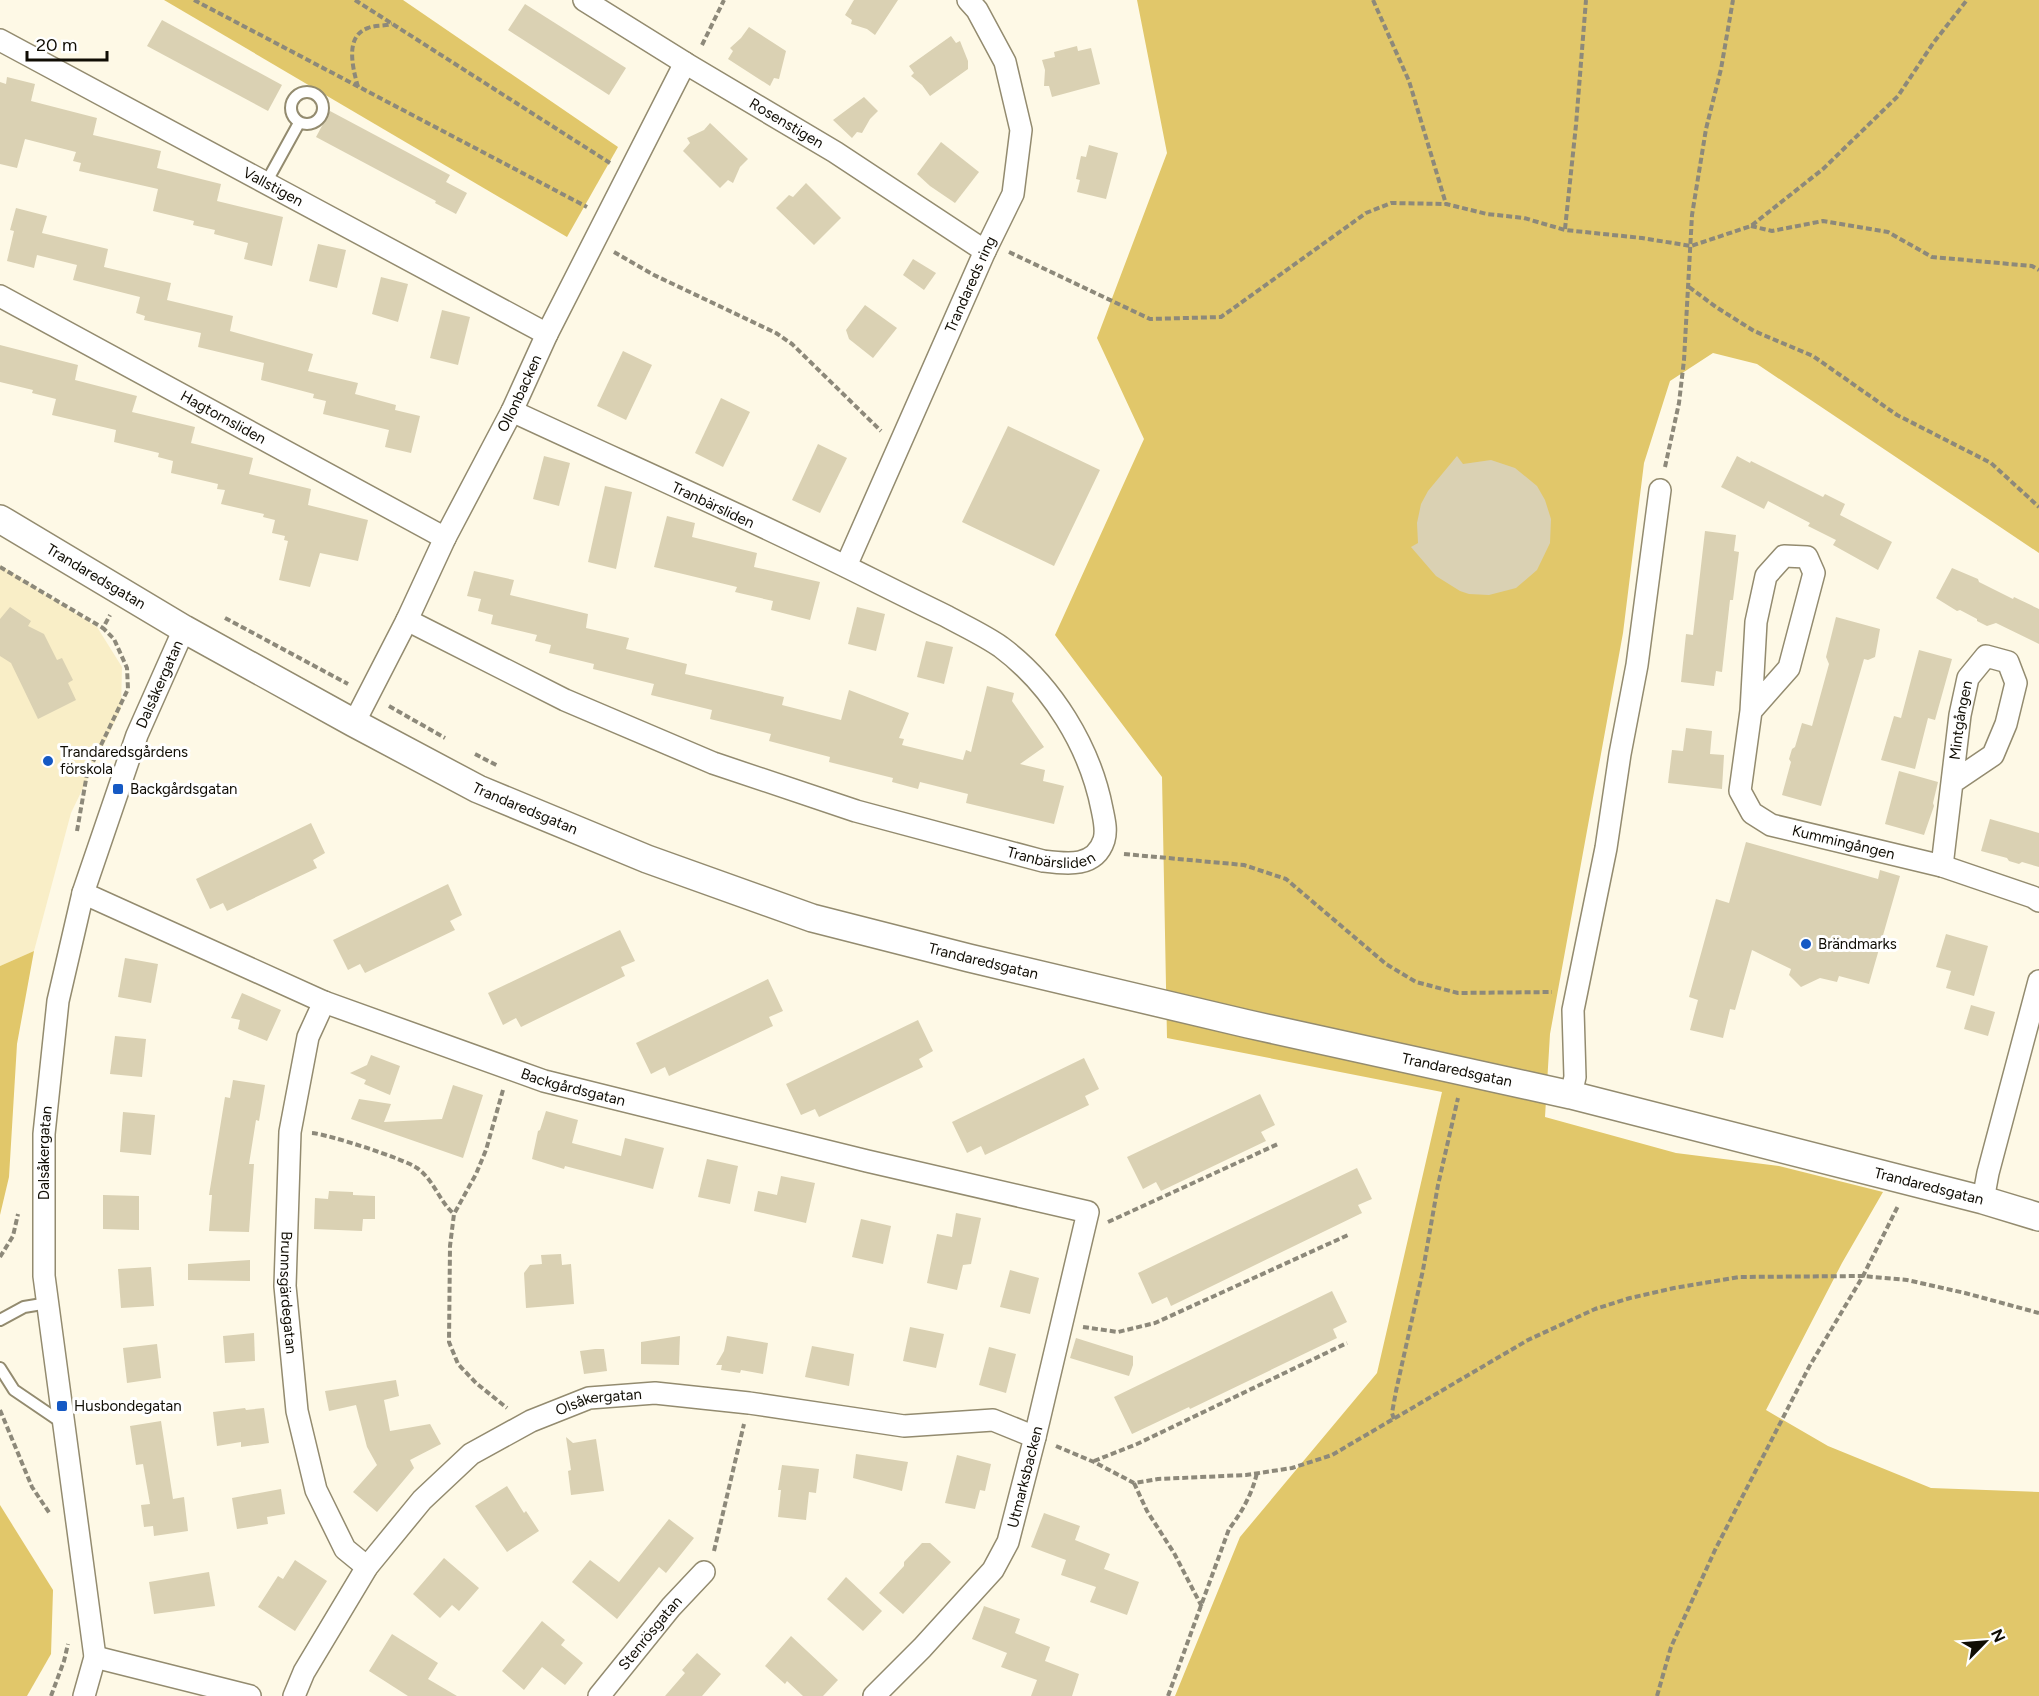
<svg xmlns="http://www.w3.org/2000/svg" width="2039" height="1696" font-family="Figtree,sans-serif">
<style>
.built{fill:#f9eec7}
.green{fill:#e1c76a}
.building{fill:#dad1b3}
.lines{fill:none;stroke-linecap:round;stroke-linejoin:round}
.service-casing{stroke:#938b6f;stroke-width:14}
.minor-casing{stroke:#938b6f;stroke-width:24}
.tertiary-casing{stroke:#938b6f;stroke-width:30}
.path{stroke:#8d897a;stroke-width:4;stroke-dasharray:6 3;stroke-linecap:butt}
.service{stroke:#fff;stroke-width:10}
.minor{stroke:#fff;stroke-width:21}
.tertiary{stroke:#fff;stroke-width:27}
.poi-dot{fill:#1559c4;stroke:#fff;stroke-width:2}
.labels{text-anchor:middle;stroke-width:6;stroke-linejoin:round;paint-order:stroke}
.street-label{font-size:15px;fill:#100d04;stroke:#fff}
.poi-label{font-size:15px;fill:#100d04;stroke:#fff;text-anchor:start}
</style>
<rect width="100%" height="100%" fill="#fef9e6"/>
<!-- built -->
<path class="built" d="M0,565L97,627L122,667L121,709L71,813L34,951L0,966Z"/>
<!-- green -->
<g class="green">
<path d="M164,0H403L618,147L567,237Z"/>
<path d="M1137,0H2039V553L1757,364L1713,353L1670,381L1644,463L1623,633L1550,1034L1545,1117L1676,1153L1779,1166L1883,1192L1842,1263L1766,1410L1828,1446L1931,1488L2039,1492V1696H1175L1240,1537L1377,1373L1442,1092L1167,1038L1162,777L1055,635L1144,439L1097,338L1167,153Z"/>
<path d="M34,951L17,1044L9,1177L0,1215V966Z"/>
<path d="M0,1505L53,1590L51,1654L27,1696H0Z"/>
</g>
<!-- building -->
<g class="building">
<path d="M854,0H898L875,35L867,29L851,24L852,20L845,15Z"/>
<path d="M525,4L626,68L609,95L508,30Z"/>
<path d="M162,20L282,85L268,111L147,46Z"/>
<path d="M749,27L786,51L779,79L774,78L770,86L728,59L733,51L730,48L741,38Z"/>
<path d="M951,36L956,43L960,41L968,61V69L930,96L922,85L911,76L914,73L909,66Z"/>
<path d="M1077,46L1078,51L1091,48L1100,84L1052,97L1049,86H1044L1045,70L1042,60L1055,57L1054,52Z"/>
<path d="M7,77L35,84L31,101L97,118L93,135L161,151L157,168L221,184L217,201L283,217L272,266L244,259L248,243L214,234L215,230L193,225L194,221L153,211L158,189L79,171L81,163L73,161L76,152L25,139L17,168L0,164V82L6,84Z"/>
<path d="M864,97L878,111L870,119L862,133L857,132L852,138L833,120Z"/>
<path d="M330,111L450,175L446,182L467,193L456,214L435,203L436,201L316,137Z"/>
<path d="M710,123L748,159L740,167L733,183L728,180L720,188L683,151L690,143L687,138L704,130Z"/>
<path d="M941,142L979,172L955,203L930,186L917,174Z"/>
<path d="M1089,145L1118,153L1106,199L1077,192L1080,180L1076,179L1081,156L1086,157Z"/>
<path d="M806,183L841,218L814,245L776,208L789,195L793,197Z"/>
<path d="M16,208L47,216L42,233L108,249L104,267L171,283L167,300L233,316L230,331L313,354L308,371L358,383L355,394L396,405L395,410L420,416L411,453L385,447L389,430L323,414L326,401L313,398L314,394L261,380L264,363L198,347L201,333L144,320L145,316L136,313L140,297L73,280L77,265L37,255L34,268L7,261L14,231L10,230Z"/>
<path d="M318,244L346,250L337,288L309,281Z"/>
<path d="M913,259L936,273L924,290L903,275Z"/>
<path d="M381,277L408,284L398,322L372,314Z"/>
<path d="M865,305L897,328L873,358L849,339L846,330Z"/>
<path d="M442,310L470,317L458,365L430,358Z"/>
<path d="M0,345L78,365L75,380L137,396L132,412L195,427L191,443L253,458L249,474L311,489L308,505L368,520L358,561L320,553L310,587L279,580L288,541L284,540L285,536L272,533L275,520L263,517L264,514L221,504L225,490L217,489L218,484L171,473L173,461L158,457L159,453L114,442L116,430L52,415L56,399L32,393L33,390L0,382Z"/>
<path d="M623,351L652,365L626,420L597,406Z"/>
<path d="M721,398L750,412L723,467L695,453Z"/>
<path d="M1008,426L1100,470L1054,566L962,522Z"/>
<path d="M818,444L847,458L820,513L792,500Z"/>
<path d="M544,456L570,463L559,506L533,499Z"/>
<path d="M1457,456L1463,464L1491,460L1515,468L1537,486L1545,500L1551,519L1550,543L1537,570L1516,588L1489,595L1469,594L1460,591L1436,576L1411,547L1418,543L1417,523L1421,504L1428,491Z"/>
<path d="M1737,456L1750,463L1751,461L1823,497L1825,494L1845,504L1840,515L1892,542L1878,570L1833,545L1836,540L1808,526L1810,523L1768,501L1764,509L1721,487Z"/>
<path d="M605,486L632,492L616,569L588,562Z"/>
<path d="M667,516L695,523L692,537L757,553L754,567L820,582L810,620L771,610L773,601L735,592L737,587L654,567Z"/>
<path d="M1705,531L1736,535L1734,551L1739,552L1733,600H1730L1722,672L1716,671L1714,686L1681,682L1686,634L1693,635Z"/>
<path d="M1952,568L1978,579L1979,582L2013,599L2014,597L2039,609V644L1996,623L1987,626L1977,621V619L1960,610L1957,611L1936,598Z"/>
<path d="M474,571L514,580L510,595L588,614L586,628L629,638L626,649L687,664L685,674L784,697L782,705L841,720L849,690L909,713L899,738L904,739L902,745L963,760L966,750L971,752L987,686L1014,693L1012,701L1044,747L1020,764L1045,770L1043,781L1064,786L1054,824L966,803L968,794L920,782L918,789L892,782L893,778L829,762L830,757L769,741L771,734L710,719L712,710L651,695L654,684L593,669L594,664L549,653L551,645L535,641L537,635L491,624L493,615L478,611L481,599L467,596Z"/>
<path d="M10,607L31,621L28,626L44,634L57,660L62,658L73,680L68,683L76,700L38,719L11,663L0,656V619Z"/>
<path d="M857,607L885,614L876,651L848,644Z"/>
<path d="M1836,617L1880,629L1875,657L1868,660L1864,659L1821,806L1782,795L1791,762L1789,759L1792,749L1795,747L1802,723L1812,726L1829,664L1826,657Z"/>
<path d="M926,641L953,647L944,684L917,677Z"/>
<path d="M1919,650L1952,659L1935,720L1928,718L1915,769L1881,760L1894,716L1901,718Z"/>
<path d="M1686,728L1712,731L1710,754L1724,755L1722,789L1668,783L1672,750L1683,751Z"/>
<path d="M1899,771L1938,782L1933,803L1934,806L1924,835L1885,824Z"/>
<path d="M1990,819L2039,833V867L2022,862L2019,864L2009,861L2007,858L1981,851Z"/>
<path d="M311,823L325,853L313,860L317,868L227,911L223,903L210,909L196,879Z"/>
<path d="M1746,842L1878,879L1880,870L1900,876L1869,984L1839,976L1837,982L1820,978L1801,987L1789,975L1791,969L1752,950L1735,1010L1730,1009L1723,1038L1690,1030L1698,1000L1689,997L1716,899L1729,903Z"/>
<path d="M448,884L462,915L450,921L455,930L365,973L360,964L348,970L333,940Z"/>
<path d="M620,930L635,961L621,967L625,976L521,1027L516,1018L503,1025L488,993Z"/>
<path d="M1946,934L1988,946L1974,996L1946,988L1951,971L1936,967Z"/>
<path d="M125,958L158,964L151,1003L118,997Z"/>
<path d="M768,979L783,1011L769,1017L773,1026L669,1076L665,1067L651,1074L636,1043Z"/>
<path d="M242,993L281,1010L267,1041L238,1029L240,1020L231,1018Z"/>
<path d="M1971,1005L1995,1012L1988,1036L1964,1029Z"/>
<path d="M918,1020L933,1051L919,1059L923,1067L819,1117L815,1109L801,1115L786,1084Z"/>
<path d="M115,1036L146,1039L142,1077L110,1074Z"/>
<path d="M371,1055L400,1066L390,1095L364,1084L366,1080L350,1073L367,1065Z"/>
<path d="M1084,1058L1099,1089L1085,1096L1089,1105L985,1155L981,1146L967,1153L952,1122Z"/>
<path d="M233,1080L265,1085L259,1121L256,1120L249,1164H254L249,1232L209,1231L212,1195H209L225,1097L230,1098Z"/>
<path d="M453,1085L483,1095L463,1158L351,1119L359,1099L391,1104L384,1122L442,1119Z"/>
<path d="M1260,1094L1275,1125L1261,1132L1266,1141L1161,1191L1156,1182L1143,1189L1127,1157Z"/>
<path d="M546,1111L578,1120L572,1143L621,1156L625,1138L664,1148L653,1189L565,1166L564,1169L532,1159L538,1131L540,1130Z"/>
<path d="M123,1112L155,1115L151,1155L120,1152Z"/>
<path d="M707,1159L738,1166L730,1204L698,1197Z"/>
<path d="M1357,1168L1372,1199L1358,1205L1362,1213L1171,1306L1167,1297L1152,1304L1138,1273Z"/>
<path d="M781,1176L815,1183L806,1223L754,1211L758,1191L777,1195Z"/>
<path d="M329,1191L353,1192V1195L375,1196V1219H363L362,1231L314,1229L315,1198L328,1199Z"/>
<path d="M103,1195L139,1196V1230L103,1229Z"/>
<path d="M956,1213L981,1218L971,1264L963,1265L957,1290L927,1283L937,1234L952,1237Z"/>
<path d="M861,1219L891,1226L883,1264L852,1257Z"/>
<path d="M561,1254L562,1265L571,1264L574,1304L526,1308L524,1273L530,1265L542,1264L541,1255Z"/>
<path d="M250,1260V1281L188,1280V1264Z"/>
<path d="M151,1267L154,1306L121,1308L118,1269Z"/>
<path d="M1010,1270L1039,1278L1030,1314L1000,1307Z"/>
<path d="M1332,1291L1347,1322L1333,1329L1337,1338L1190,1409L1189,1407L1132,1434L1114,1397Z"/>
<path d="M910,1327L944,1334L936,1368L903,1361Z"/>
<path d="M254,1333L255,1361L225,1363L223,1336Z"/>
<path d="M680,1336L679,1365L641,1364V1342Z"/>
<path d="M727,1336L768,1343L763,1374L741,1370L740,1373L721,1370L722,1365H716L724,1351Z"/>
<path d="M1076,1338L1133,1356V1365L1129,1376L1070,1358Z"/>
<path d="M157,1344L161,1378L127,1383L123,1348Z"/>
<path d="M812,1346L854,1354L849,1386L805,1377Z"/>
<path d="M989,1347L1016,1354L1006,1393L979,1385Z"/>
<path d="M595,1349H604L607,1371L584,1374L580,1351Z"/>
<path d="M396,1380L399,1396L384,1400L390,1431L430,1424L441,1444L410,1460L414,1468L377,1512L353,1492L377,1465L367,1447L356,1405L329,1411L325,1391Z"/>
<path d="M245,1408L246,1410L264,1408L269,1443L241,1447V1442L217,1446L213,1412Z"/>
<path d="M161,1421L173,1499L184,1497L188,1531L154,1536L153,1526L144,1527L141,1505L150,1504L143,1464L136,1465L130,1426Z"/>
<path d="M566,1437L573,1443L596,1439L604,1491L571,1495L568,1471L571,1470Z"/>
<path d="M856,1454L908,1462L902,1491L853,1478Z"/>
<path d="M957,1455L991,1464L985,1491L980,1490L975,1509L945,1503Z"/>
<path d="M782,1465L819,1469L816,1493L809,1492L806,1520L778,1517L781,1490H778Z"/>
<path d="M507,1486L524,1513L526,1511L539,1531L507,1552L475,1506Z"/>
<path d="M281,1489L285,1514L267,1517L268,1524L237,1529L232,1498Z"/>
<path d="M1044,1513L1080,1526L1075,1540L1110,1554L1104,1569L1139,1582L1127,1615L1090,1602L1096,1587L1061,1575L1066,1560L1031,1547Z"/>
<path d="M669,1519L694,1538L666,1573L659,1567L617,1619L572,1582L590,1560L619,1582Z"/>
<path d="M922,1543H930L951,1562L903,1614L879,1593L904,1566V1562Z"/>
<path d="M444,1558L479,1588L459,1611L452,1605L440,1618L413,1594Z"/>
<path d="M295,1560L327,1581L295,1631L258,1607L278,1576L283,1579Z"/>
<path d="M209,1572L215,1606L154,1614L149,1582Z"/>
<path d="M846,1577L882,1611L863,1631L827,1599Z"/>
<path d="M984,1606L1020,1619L1015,1633L1050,1647L1045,1661L1079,1674L1072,1696H1031L1037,1680L1001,1667L1007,1653L972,1639Z"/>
<path d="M542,1621L565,1640L561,1645L583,1663L565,1685L542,1667L524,1690L502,1671Z"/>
<path d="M392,1634L438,1663L428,1679L457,1696H408L369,1671Z"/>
<path d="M791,1636L838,1680L823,1696H803L787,1681L785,1684L765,1666Z"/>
<path d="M697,1653L721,1674L702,1696H665L685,1673L682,1670Z"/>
</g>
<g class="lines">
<defs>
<g id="service">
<circle cx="307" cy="108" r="16"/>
<path d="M267,181L299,123"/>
<path d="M0,1320L24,1307L48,1303"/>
<path d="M0,1368L14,1390L64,1424"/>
</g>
<g id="minor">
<path id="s1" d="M584,0L685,63L835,152L985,251"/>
<path id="s2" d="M0,40L547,334"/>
<path id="s3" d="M0,296L445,538"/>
<path id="s4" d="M846,566L985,251L1013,194L1021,130L1005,62L977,10L968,0"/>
<path id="s5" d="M407,620L565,700L713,763L856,811L1043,861C1067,864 1095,868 1104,840C1107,830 1104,819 1102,809C1090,747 1052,685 1001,647C984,635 964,626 946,616C921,604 897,592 873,580C754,520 632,467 512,411"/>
<path id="s6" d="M1751,711L1789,668L1814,573L1807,557L1784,556L1766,576L1756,622L1751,711L1740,791L1752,813L1771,825L1942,866L2033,897L2039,901"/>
<path id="s7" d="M354,723L407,620L445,538L512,411L547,334L685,63"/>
<path id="s8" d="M1942,866L1960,715L1968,678L1986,656L2008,662L2016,683L2006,724L1993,755L1953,782"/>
<path id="s9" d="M83,893L324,1002L544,1081L867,1161L1088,1212L1035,1437L1008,1542L993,1570L922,1648L874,1696"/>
<path id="s10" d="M324,1002L308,1037L290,1132L285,1286L297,1411L316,1490L345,1549L367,1567"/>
<path d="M1571,1095L1575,1077L1573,1010L1606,848L1620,754L1637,665L1660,490"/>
<path d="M1983,1200L1988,1173L2039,981"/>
<path d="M95,1657L250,1696"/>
<path id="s11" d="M84,1696L95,1657L44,1276V1134L58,1001L83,893L137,735L184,629"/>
<path id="s12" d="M294,1696L304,1672L367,1567L422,1500L471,1454L531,1421L589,1398L655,1393L749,1403L904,1426L993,1420L1035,1437"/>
<path id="s13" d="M599,1696L671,1607L704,1572"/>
</g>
<g id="tertiary">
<path id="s14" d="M0,519L184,629L354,723L478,789L647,859L812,918L969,958L1248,1024L1571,1095L1983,1200L2039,1217"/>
</g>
</defs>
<!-- service casing -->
<use href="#service" class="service-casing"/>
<!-- minor casing -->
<use href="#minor" class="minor-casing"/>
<!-- tertiary casing -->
<use href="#tertiary" class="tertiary-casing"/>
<!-- path -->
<g class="path">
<path d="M194,0L587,207"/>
<path d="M355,0L610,163"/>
<path d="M1373,0L1409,81L1446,204"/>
<path d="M702,45L724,0"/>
<path d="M358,87C353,69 344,36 368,28C375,25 385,26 392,24"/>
<path d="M1751,226L1772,231L1823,221L1888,232L1932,257L2032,266L2039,270"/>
<path d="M1565,229L1576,125L1586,0"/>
<path d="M614,252L654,275L776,333L792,344L881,431"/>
<path d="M1009,252L1150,319L1221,317L1366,213L1391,203L1446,204L1487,214L1524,218L1565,230L1642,238L1691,246L1751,226L1823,169L1898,96L1934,42L1967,0"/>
<path d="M1689,287L1716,307L1754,331L1813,356L1897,415L1991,463L2039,507"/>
<path d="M1665,467L1679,403L1684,360L1692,215L1706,129L1721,69L1733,0"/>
<path d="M0,567L103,628"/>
<path d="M225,618L348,684"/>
<path d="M389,706L445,738"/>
<path d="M475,754L498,766"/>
<path d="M77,831L87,774L128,689L127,668L114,639L103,628L110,615"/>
<path d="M1124,854L1244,865L1286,879L1386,964L1416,982L1458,993L1552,992"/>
<path d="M503,1090L486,1150L476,1174L454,1214L450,1246L449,1342L458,1364L476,1383L507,1408"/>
<path d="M312,1133C327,1134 405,1159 417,1168C434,1180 439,1201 454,1214"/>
<path d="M1108,1222L1278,1144"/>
<path d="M0,1257L13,1236L18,1214"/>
<path d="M1083,1327L1118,1332L1155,1323L1348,1235"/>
<path d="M0,1410L32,1487L50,1514"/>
<path d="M1394,1419L1392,1413L1396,1391L1423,1270L1438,1185L1458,1098"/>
<path d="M1056,1446L1094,1462L1134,1483L1158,1479L1246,1475L1292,1468L1332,1455L1528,1340L1595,1309L1630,1298L1674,1288L1739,1277L1863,1276L1907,1280L1965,1293L2039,1313"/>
<path d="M1094,1461L1137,1444L1347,1343"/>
<path d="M1134,1483L1147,1511L1174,1553L1202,1607"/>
<path d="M714,1551L744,1424"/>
<path d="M51,1696L64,1661L68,1644"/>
<path d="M1168,1696L1229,1529C1242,1512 1252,1494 1257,1473"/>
<path d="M1657,1696L1671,1647L1715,1550L1809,1367L1863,1276L1898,1206"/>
</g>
<!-- service -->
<use href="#service" class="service"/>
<!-- minor -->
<use href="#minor" class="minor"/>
<!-- tertiary -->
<use href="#tertiary" class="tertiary"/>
</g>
<!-- markers -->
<g class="poi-dot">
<circle cx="48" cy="761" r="6"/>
<rect x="112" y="783" width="12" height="12" rx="3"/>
<circle cx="1806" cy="944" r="6"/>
<rect x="56" y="1400" width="12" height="12" rx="3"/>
</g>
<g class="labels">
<!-- street labels -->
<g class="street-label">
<text dy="5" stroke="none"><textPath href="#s1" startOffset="237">Rosenstigen</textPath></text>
<text dy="5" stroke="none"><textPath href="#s2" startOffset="310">Vallstigen</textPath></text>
<text dy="5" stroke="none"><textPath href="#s4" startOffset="308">Trandareds ring</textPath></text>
<text dy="5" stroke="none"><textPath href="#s7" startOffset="369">Ollonbacken</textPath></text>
<text dy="5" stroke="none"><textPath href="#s3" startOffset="254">Hagtornsliden</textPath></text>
<text transform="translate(713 505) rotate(25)" y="5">Tranbärsliden</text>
<text dy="5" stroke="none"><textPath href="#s14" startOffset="112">Trandaredsgatan</textPath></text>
<text dy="5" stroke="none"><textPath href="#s11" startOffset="1034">Dalsåkergatan</textPath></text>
<text dy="5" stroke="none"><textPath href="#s8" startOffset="147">Mintgången</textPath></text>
<text dy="5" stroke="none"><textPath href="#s14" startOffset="600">Trandaredsgatan</textPath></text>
<text dy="5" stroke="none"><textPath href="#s6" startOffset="562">Kummingången</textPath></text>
<text dy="5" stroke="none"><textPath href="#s5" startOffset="690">Tranbärsliden</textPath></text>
<text dy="5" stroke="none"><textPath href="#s14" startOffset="1084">Trandaredsgatan</textPath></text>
<text dy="5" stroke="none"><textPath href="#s14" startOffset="1570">Trandaredsgatan</textPath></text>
<text dy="5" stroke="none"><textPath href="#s9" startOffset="528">Backgårdsgatan</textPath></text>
<text dy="5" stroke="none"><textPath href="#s11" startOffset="548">Dalsåkergatan</textPath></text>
<text dy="5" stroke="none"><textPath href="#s14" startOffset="2056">Trandaredsgatan</textPath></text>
<text dy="5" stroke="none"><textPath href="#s10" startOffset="296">Brunnsgärdegatan</textPath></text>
<text dy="5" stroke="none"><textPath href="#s12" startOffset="442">Olsåkergatan</textPath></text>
<text transform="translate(1025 1477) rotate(-76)" y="5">Utmarksbacken</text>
<text dy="5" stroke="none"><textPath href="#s13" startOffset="81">Stenrösgatan</textPath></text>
</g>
<!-- poi labels -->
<g class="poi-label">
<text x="60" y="757">Trandaredsgårdens<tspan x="60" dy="17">förskola</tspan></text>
<text x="130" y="794">Backgårdsgatan</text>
<text x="1818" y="949">Brändmarks</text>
<text x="74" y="1411">Husbondegatan</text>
</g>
</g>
<!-- north arrow -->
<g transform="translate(1985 1642) rotate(65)" stroke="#ffffff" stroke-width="4.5" paint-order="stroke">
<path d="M0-4.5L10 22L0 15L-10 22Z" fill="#100d04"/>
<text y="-9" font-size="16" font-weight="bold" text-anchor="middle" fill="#100d04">N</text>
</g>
<!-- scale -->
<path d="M27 51v9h80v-9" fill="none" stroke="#100d04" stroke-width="3"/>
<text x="36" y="51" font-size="18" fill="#100d04" stroke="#ffffff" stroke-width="4.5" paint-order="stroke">20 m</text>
</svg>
